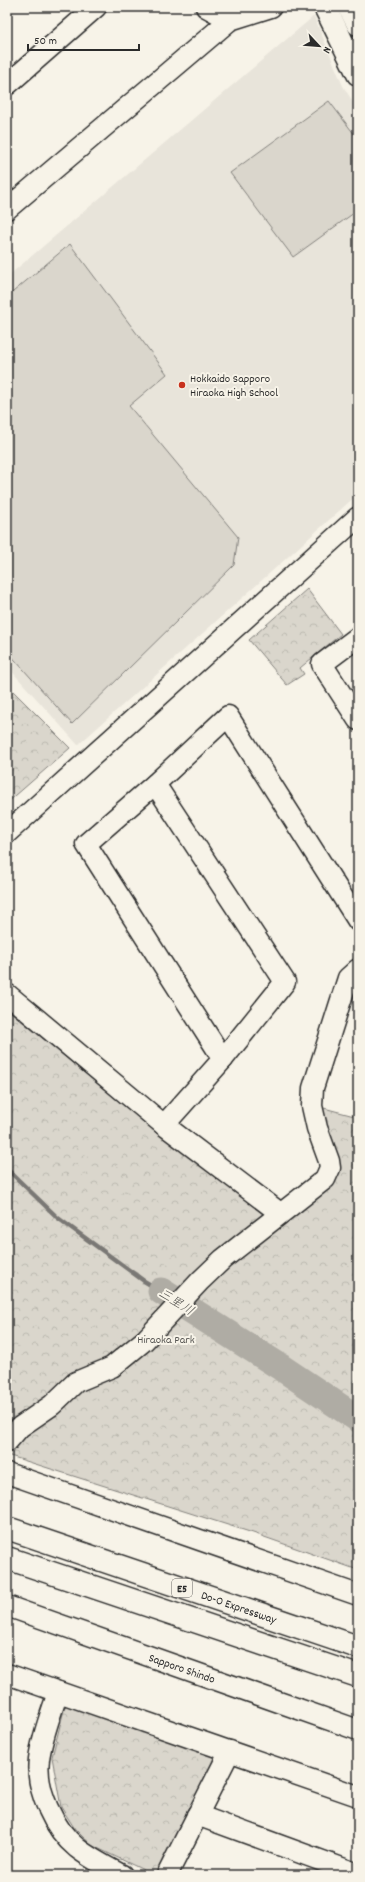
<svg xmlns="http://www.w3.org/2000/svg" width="365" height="1882" font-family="Dekko,'Klee One',sans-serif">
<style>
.built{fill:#e8e4da}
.forest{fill:url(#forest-crowns);stroke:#82807c}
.pitch{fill:#dad6cc;stroke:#82807c}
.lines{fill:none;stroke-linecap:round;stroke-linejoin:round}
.stream{stroke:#7a7874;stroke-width:4.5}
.river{stroke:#afaca4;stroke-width:27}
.minor-casing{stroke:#2b2b2b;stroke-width:23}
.major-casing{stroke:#2b2b2b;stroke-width:25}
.highway-casing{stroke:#2b2b2b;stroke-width:25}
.minor{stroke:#f7f3e8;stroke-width:20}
.major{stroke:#f7f3e8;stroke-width:22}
.highway{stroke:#f7f3e8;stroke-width:22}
.poi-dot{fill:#c8321e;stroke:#f7f3e8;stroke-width:1.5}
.labels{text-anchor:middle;stroke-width:4;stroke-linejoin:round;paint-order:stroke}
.shield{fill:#f7f3e8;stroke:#686764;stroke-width:1}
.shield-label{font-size:11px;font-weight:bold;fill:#2b2b2b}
.poi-label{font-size:12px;fill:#2b2b2b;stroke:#f7f3e8;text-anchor:start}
.park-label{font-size:12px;fill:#575653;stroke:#f7f3e8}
.street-label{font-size:12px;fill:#2b2b2b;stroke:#f7f3e8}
.water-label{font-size:13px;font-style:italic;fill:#53524f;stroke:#f7f3e8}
</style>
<defs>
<pattern id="forest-crowns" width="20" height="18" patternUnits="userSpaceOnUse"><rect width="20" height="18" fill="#dad6cc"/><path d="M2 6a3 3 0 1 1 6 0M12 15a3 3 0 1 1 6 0" fill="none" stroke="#bbb8af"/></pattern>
</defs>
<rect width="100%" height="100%" fill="#f7f3e8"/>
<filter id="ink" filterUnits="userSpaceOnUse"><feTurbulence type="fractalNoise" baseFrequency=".025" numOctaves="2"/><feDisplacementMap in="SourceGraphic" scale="8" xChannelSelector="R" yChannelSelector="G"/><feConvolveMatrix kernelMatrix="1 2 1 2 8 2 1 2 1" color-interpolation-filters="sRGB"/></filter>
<g filter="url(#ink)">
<!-- built -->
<path class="built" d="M314,16L343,86L358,110V494L78,745L7,666V277Z"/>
<!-- forest -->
<g class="forest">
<path d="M307,589L341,634L300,668L304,674L287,685L249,640Z"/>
<path d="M7,685L70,748L7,803Z"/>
<path d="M7,1009L145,1123L279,1226L332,1181L320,1107L358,1117V1570L253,1533L7,1455Z"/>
<path d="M70,1703L216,1754V1759L158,1871L154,1875L91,1845L75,1829L61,1807L52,1757L65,1706Z"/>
</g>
<!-- pitch -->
<g class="pitch">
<path d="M329,101L358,139V210L293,257L230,173Z"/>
<path d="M70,244L167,374L129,406L238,537L234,565L72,724L7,651V297Z"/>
</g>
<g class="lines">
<!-- stream -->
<path class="stream" d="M7,1169L58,1218L144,1281L161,1291"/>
<!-- river -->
<path class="river" d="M161,1291L279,1366L358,1419"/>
<defs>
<g id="minor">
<path d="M206,7L230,20"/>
<path d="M7,85L96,7"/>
<path d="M7,209L230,20L271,7"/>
<path d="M358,637L322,664L358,720"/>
<path d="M155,784L285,982L223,1059L164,1125"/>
<path d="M7,833L358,517"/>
<path d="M7,994L164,1125L280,1213"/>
<path d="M223,1059L86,844L155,784L228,716L358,921"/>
<path d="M7,1442L20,1427L52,1405L76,1382L112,1367L145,1340L200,1281L223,1259L325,1179L330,1168L329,1161L317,1128L312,1106L313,1088L348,978L358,969"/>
<path d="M7,1473L358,1595"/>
<path d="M7,1606L358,1730"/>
<path d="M7,1674L358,1796"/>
<path d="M58,1692C51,1714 42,1736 39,1759C35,1790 54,1829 77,1848C91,1859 107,1867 122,1875"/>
<path d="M197,1815L358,1874"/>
<path d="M167,1875L230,1751"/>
</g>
<g id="major">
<path d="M325,7L358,74"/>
<path d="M349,7L358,24"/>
</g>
<g id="highway">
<path d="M7,1528L358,1647"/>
<path d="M7,1558L358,1676"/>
</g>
</defs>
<!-- minor casing -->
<use href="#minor" class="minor-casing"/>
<!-- major casing -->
<use href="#major" class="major-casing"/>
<!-- highway casing -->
<use href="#highway" class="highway-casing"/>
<!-- minor -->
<use href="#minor" class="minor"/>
<!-- major -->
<use href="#major" class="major"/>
<!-- highway -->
<use href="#highway" class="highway"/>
</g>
</g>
<!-- markers -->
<circle class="poi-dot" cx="182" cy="385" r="4"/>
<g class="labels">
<!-- shield labels -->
<rect class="shield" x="172" y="1579" width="20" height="18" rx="3"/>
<g class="shield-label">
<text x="182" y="1592">E5</text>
</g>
<!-- poi labels -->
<g class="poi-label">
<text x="190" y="382">Hokkaido Sapporo<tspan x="190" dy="14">Hiraoka High School</tspan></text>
</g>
<!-- park labels -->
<g class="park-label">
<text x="166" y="1343">Hiraoka Park</text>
</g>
<!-- street labels -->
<g class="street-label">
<text transform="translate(239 1607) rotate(19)" y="4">Do-O Expressway</text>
<text transform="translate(182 1668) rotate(19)" y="4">Sapporo Shindo</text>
</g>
<!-- water labels -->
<g class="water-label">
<text transform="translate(177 1301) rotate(32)" y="5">三里川</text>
</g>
</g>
<!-- margin -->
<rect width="365" height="1882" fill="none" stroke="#f7f3e8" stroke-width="24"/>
<rect x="12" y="12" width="341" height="1858" fill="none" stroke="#2b2b2b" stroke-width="1.5" filter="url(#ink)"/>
<!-- north arrow -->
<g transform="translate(319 46) rotate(116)" stroke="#f7f3e8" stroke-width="3" paint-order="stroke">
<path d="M0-3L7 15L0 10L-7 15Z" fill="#2b2b2b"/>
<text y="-6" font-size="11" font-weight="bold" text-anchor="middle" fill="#2b2b2b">N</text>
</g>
<!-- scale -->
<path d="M28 44v6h111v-6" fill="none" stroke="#2b2b2b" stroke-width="2"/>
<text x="34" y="44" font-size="12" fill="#2b2b2b" stroke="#f7f3e8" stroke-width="3" paint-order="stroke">50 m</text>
</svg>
